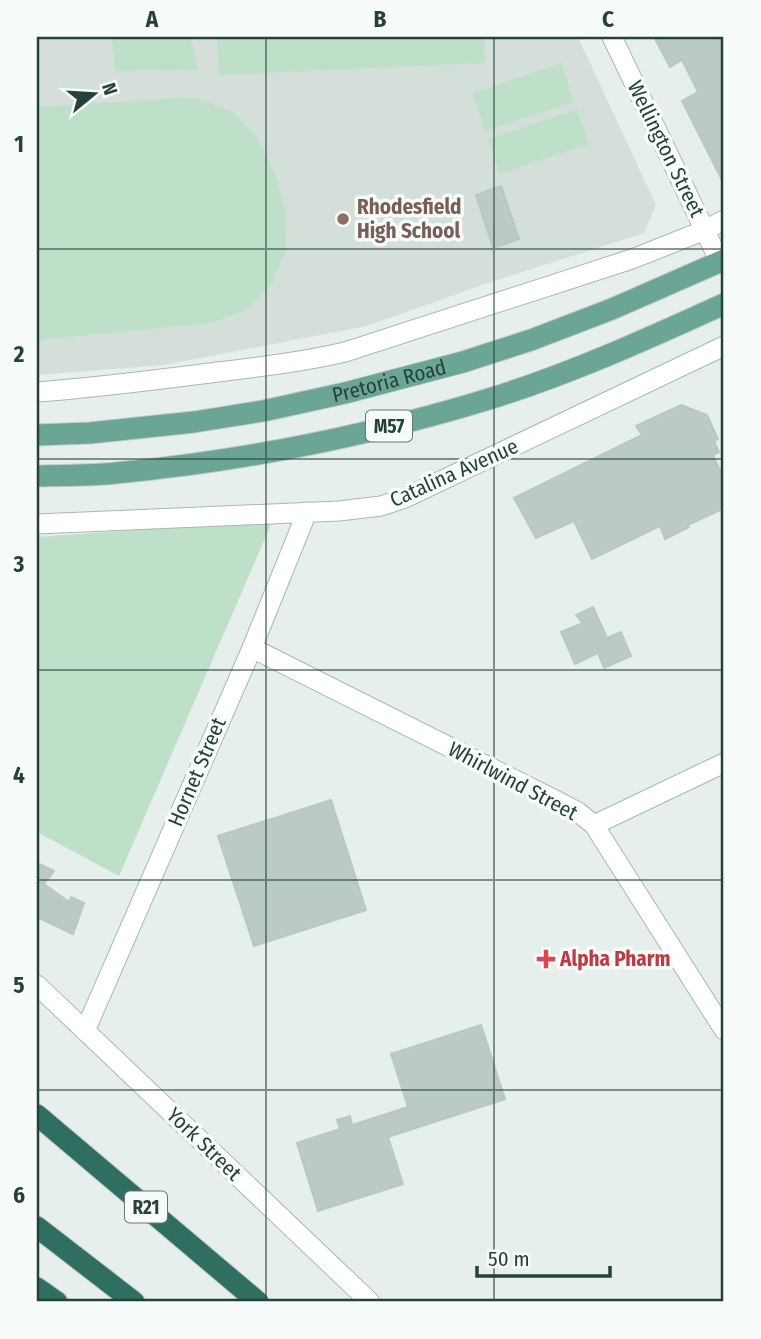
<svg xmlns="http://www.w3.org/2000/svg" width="761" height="1339" font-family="'Fira Sans Condensed',sans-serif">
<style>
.built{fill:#d4dfda}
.green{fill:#bfe0c8}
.building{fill:#bbcac4;stroke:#b8c9c2;stroke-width:2}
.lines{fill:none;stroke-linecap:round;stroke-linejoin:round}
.minor-casing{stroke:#a8b8b2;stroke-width:21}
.primary-casing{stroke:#c2cac8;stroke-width:23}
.motorway-casing{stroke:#c2cac8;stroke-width:23}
.minor{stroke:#fff;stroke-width:19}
.primary{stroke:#6aa596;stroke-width:21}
.motorway{stroke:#2f6f62;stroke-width:21}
.grid{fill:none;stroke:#24423a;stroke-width:2;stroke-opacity:0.55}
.education-dot{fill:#8d6e63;stroke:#f7fbf9;stroke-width:2.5}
.health-dot{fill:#e0444e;stroke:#f7fbf9;stroke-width:2.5}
.labels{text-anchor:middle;stroke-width:7;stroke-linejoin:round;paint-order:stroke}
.shield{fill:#f7fbf9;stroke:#637a73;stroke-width:2}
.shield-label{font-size:19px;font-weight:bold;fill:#24423a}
.street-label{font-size:21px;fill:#24423a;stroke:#f7fbf9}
.education-label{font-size:21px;font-weight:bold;fill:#785e54;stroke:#f7fbf9;text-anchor:start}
.health-label{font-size:21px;font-weight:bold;fill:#be3a42;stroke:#f7fbf9;text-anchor:start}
.neatline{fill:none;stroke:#24423a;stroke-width:2.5}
.grid-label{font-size:23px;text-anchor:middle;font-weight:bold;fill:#24423a}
</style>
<rect width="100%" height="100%" fill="#e6efeb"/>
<!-- built -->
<path class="built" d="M37,37H578L656,205L644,233L485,284L367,326L164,365L37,375Z"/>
<!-- green -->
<g class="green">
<path d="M112,37H190L198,70L115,71Z"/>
<path d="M217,37H484L485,63L219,75Z"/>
<path d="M562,63L574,102L485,131L473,93Z"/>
<path d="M194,97L233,112L259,139L275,174L285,209L286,249L272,284L246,310L211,323L37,340V107Z"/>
<path d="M577,109L589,144L500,174L488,139Z"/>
<path d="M273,520L119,876L37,832V537Z"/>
</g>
<!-- building -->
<g class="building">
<path d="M654,37H719L724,47V184L682,101L698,92L682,60L670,67Z"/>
<path d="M501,186L519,239L493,248L476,195Z"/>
<path d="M681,405L707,415L718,439L714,441L719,452L713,455L724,480V508L688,525L689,527L665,539L660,526L592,559L574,521L536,538L514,498L642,435L636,426Z"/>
<path d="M593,607L607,638L621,632L631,656L604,668L598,653L575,664L561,632L583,623L576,615Z"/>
<path d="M331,800L366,910L254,946L218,836Z"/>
<path d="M37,863L54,871L44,884L69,902L71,897L84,903L73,934L37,917Z"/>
<path d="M481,1025L505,1099L388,1137L403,1184L318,1211L297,1143L340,1129L337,1120L350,1116L352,1125L408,1107L391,1054Z"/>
</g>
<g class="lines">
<defs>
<g id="minor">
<path d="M612,37L720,262"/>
<path d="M37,392C92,388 147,381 202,374C250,368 298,363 345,352L632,259L705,230L724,220"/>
<path d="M37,524L339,511L381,506L405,498L724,346"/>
<path d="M252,648L561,803L578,812L594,825L724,1030"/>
<path d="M594,825L724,763"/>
<path d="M37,985L370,1302"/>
<path d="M85,1031L252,648L307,512"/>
</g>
<g id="primary">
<path id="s1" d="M37,435L90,433L194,422L263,411L345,393L463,362L531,340L612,309L724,260"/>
<path d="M37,476C63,475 90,476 116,473C242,461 368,436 489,399C570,374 647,339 724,304"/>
</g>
<g id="motorway">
<path d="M37,1115L258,1302"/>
<path d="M37,1227L134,1302"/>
<path d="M37,1288L57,1302"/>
</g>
</defs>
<!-- minor casing -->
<use href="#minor" class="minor-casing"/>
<!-- primary casing -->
<use href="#primary" class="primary-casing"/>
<!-- motorway casing -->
<use href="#motorway" class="motorway-casing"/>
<!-- minor -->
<use href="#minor" class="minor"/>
<!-- primary -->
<use href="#primary" class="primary"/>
<!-- motorway -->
<use href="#motorway" class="motorway"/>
</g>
<!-- grid -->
<path class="grid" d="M266,37V1302M494,37V1302M37,249H724M37,459H724M37,670H724M37,880H724M37,1090H724"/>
<!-- markers -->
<circle class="education-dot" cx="343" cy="219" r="7"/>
<path class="health-dot" d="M542.5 948.5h7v7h7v7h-7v7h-7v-7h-7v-7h7z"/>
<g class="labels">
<!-- shield labels -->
<g class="shield">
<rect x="366" y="410.5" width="46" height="31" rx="5"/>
<rect x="125" y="1191.5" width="42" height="31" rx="5"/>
</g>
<g class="shield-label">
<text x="389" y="433">M57</text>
<text x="146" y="1214">R21</text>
</g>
<!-- street labels -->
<g class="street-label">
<text transform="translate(666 149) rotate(64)" y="7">Wellington Street</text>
<text dy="7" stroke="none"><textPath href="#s1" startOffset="357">Pretoria Road</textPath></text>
<text transform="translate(454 473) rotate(-24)" y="7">Catalina Avenue</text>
<text transform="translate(197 772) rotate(-67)" y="7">Hornet Street</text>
<text transform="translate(513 781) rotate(28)" y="7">Whirlwind Street</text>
<text transform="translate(204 1144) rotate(44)" y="7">York Street</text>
</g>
<!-- education labels -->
<g class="education-label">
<text x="357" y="214">Rhodesfield<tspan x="357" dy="24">High School</tspan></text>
</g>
<!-- health labels -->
<g class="health-label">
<text x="560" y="966">Alpha Pharm</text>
</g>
</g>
<!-- border -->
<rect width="761" height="1339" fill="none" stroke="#f7fbf9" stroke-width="77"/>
<!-- north arrow -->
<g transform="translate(94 94) rotate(72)" stroke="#f7fbf9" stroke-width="5" paint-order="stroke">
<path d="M0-5L12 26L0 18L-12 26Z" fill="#24423a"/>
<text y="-10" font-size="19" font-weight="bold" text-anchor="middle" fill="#24423a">N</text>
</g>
<!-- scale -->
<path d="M477 1266v10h133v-10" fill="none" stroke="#24423a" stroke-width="3.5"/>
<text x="488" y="1266" font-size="21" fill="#24423a" stroke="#f7fbf9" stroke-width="5" paint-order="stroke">50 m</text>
<rect x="38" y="38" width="684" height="1262" class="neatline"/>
<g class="grid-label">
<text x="152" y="27">A</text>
<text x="380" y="27">B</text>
<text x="608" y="27">C</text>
<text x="19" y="152">1</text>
<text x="19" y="362">2</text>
<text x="19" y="572">3</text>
<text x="19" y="783">4</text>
<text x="19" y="993">5</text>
<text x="19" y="1203">6</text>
</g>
</svg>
